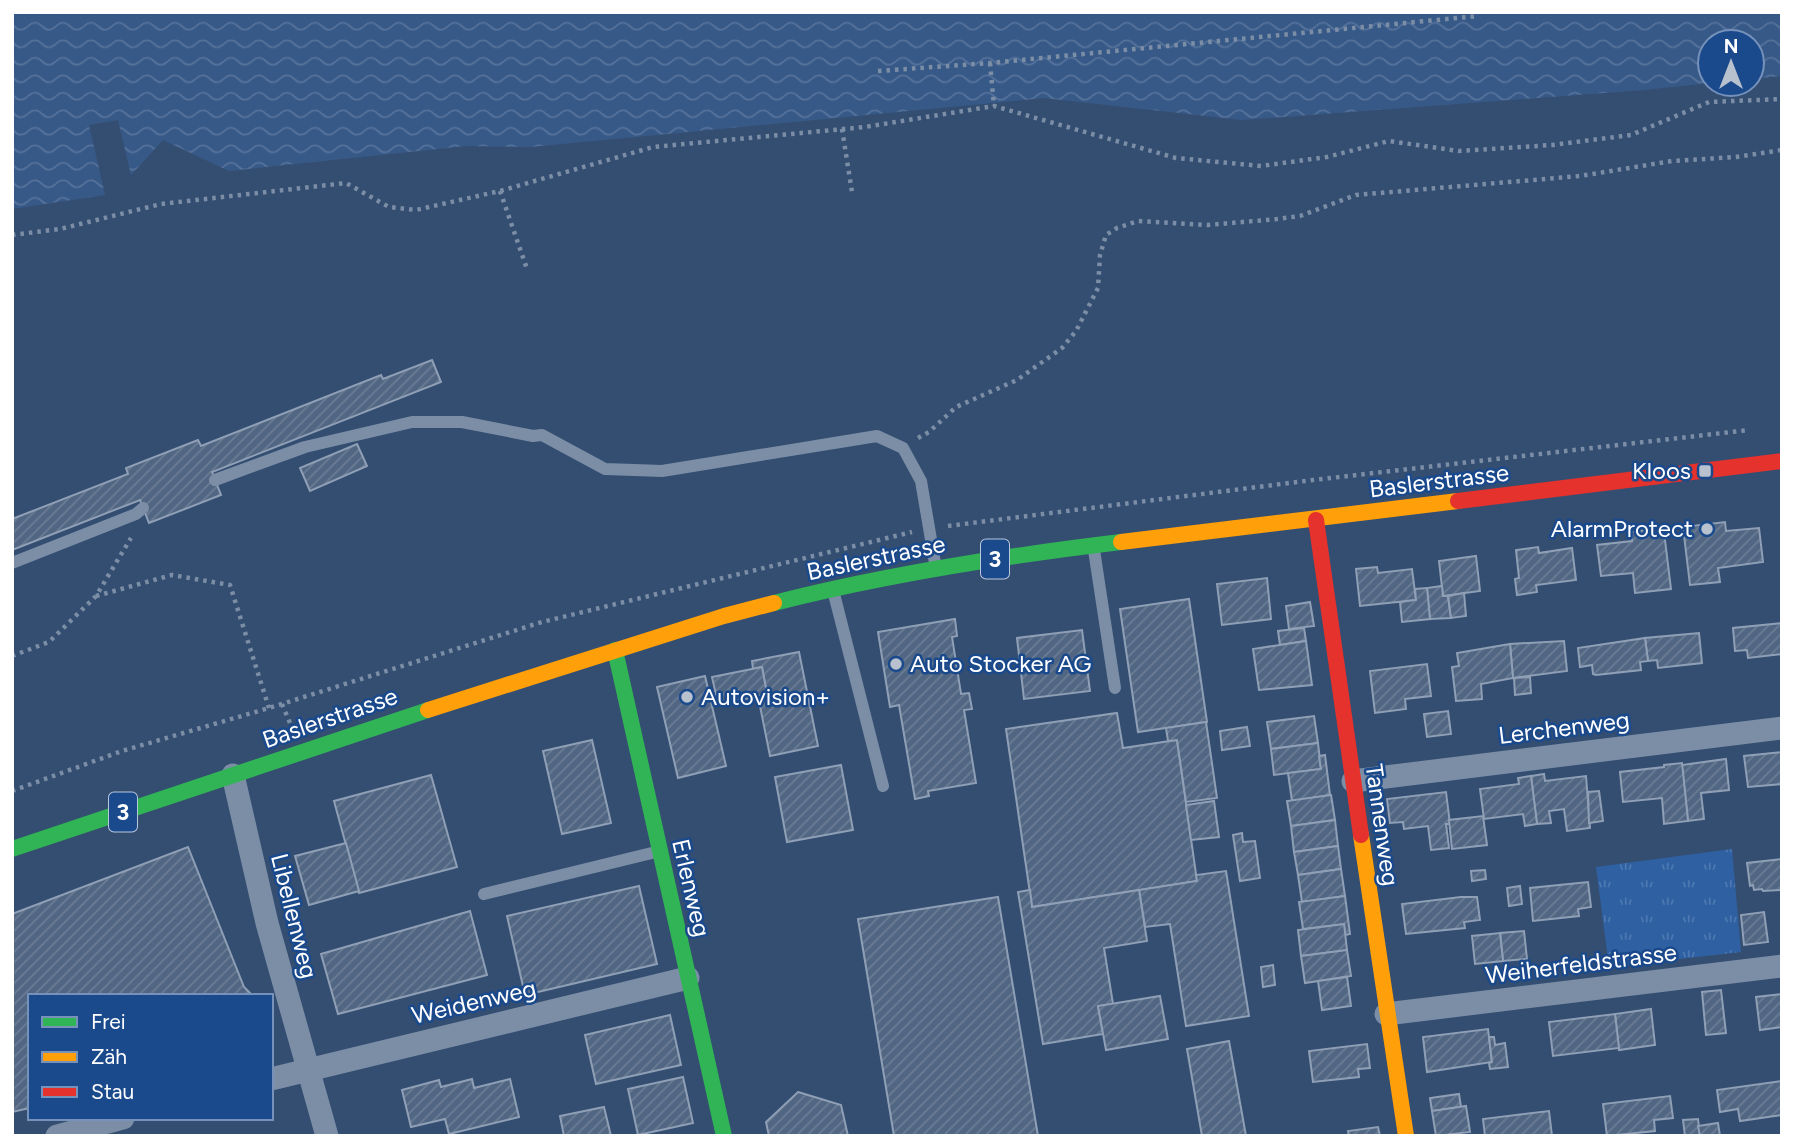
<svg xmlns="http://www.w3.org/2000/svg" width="1794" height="1148" font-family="Figtree,sans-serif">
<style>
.grass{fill:url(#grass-tufts)}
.water{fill:url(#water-waves)}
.building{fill:url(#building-hatch);stroke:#8f9fb5;stroke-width:2}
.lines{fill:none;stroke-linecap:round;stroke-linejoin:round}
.path{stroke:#7b8ea6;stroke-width:4.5;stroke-dasharray:3.5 5;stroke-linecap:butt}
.lane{stroke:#7b8ea6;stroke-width:12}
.street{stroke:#7b8ea6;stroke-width:23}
.fast{stroke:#30b455;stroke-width:16}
.slow{stroke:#ff9f0a;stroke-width:16}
.jam{stroke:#e5322d;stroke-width:16}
.poi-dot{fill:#b8c1ce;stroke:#1a498c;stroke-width:2.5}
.labels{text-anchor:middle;stroke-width:5;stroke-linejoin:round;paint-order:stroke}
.shield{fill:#1a498c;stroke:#bac8dc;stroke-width:2}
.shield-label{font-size:23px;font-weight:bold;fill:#fff}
.poi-label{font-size:24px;fill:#fff;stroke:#1a498c;text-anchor:end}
.street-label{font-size:24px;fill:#fff;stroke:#1a498c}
</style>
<defs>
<pattern id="grass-tufts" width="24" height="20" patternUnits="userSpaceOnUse" patternTransform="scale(1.75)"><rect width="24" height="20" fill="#2e60a2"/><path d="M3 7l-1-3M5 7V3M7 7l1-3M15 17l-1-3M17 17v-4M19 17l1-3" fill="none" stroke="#4d78b0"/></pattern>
<pattern id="water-waves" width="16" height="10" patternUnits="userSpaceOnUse" patternTransform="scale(1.75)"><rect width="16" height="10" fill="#375988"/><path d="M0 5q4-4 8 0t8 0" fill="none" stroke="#55729a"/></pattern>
<pattern id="building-hatch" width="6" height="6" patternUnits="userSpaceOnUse" patternTransform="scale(1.75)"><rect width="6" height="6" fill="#516682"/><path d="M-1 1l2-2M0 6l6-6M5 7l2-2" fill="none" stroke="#6b7d95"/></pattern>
</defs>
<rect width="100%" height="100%" fill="#344e72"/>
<!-- grass -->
<path class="grass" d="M1732,849L1741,952L1609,967L1596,867Z"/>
<!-- water -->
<path class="water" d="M12,12H1782V76L1752,79V42H1710V83L1644,90L1242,120L1044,98L530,147L466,146L229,171L163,140L131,175L118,120L89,125L105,195L12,209Z"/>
<!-- building -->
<g class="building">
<path d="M432,360L441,382L212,472L221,495L149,523L140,500L12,550V519L128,474L126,468L198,440L201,446L381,375L383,379Z"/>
<path d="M357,444L367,466L310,491L300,468Z"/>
<path d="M1725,522L1726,531L1759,528L1763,562L1718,568L1720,582L1690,585L1683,527Z"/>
<path d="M1652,529L1653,534L1664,532L1671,589L1635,593L1633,573L1601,576L1597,545L1632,541V532Z"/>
<path d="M1538,547L1539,553L1572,548L1576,580L1536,585L1537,592L1517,595L1515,579L1519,578L1516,550Z"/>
<path d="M1476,556L1480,591L1443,596L1439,561Z"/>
<path d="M1377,567L1378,573L1412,569L1416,600L1360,606L1356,569Z"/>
<path d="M1267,578L1271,619L1222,625L1217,584Z"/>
<path d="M1442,586L1443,596H1448L1451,618L1430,619L1427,588Z"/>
<path d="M1427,588L1430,619L1402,622L1400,602L1416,600L1415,589Z"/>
<path d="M1464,593L1466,616L1451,618L1448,596Z"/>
<path d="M1189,599L1207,722L1138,732L1120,609Z"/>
<path d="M1310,602L1314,626L1289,629L1286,606Z"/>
<path d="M955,619L957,636L952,637L961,694L969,693L972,709L964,710L976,783L928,791L929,796L915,799L899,705L890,707L878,632Z"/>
<path d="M1782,623V654L1748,658L1747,650L1735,651L1733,628Z"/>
<path d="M1304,628L1306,641L1280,645L1278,631Z"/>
<path d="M1082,630L1090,691L1024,699L1017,638Z"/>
<path d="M1699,633L1702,663L1658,668L1657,660L1648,661L1645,638Z"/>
<path d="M1645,638L1648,661L1640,662L1641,670L1596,675L1593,674L1592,665L1580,667L1578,648Z"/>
<path d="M1306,641L1312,685L1259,690L1253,649Z"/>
<path d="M1564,641L1567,671L1513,678L1510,644Z"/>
<path d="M1510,644L1513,678L1481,684L1482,699L1456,701L1452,667L1459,666L1457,653Z"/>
<path d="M799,652L818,746L770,756L758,696L767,694L762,667L753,669L752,661Z"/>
<path d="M1427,664L1431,696L1405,699L1406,709L1375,713L1370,671Z"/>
<path d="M762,667L767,694L714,706L713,700L717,699L712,677Z"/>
<path d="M705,676L726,766L678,778L657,687Z"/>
<path d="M1530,677L1531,693L1515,695L1514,678Z"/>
<path d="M1448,711L1451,734L1427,737L1424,714Z"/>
<path d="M1117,713L1123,748L1177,740L1197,881L1032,907L1006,729Z"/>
<path d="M1314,716L1318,743L1271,749L1267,722Z"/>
<path d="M1206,722L1217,798L1186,802L1177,740L1168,741L1166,728Z"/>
<path d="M1247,727L1250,746L1222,750L1220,731Z"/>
<path d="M592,740L611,823L562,834L543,751Z"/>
<path d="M1318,743L1321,769L1274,775L1271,749Z"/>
<path d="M1782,752V784L1748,787L1744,756Z"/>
<path d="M1325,755L1330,795L1292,801L1288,773L1321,769L1319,756Z"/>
<path d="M1726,759L1729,790L1701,793L1704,819L1688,821L1682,765Z"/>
<path d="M1682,763L1688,821L1664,824L1662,798L1623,802L1620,772L1664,767V765Z"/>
<path d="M841,765L853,830L787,842L775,777Z"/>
<path d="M1544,774L1545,781L1586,776L1590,828L1567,831L1564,809L1549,811L1551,823L1537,824L1531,776Z"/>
<path d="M431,775L457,867L359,893L334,801Z"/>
<path d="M1531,776L1537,824L1525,826L1523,814L1484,819L1480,789L1519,784L1518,778Z"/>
<path d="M1599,791L1603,821L1589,823L1588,792Z"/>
<path d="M1446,792L1450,824H1446L1449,848L1431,850L1428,826L1404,829L1403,822L1390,823L1387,799Z"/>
<path d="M1331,795L1335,820L1291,826L1287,801Z"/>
<path d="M1214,801L1219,837L1191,840L1186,805Z"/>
<path d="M1483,816L1487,845L1452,849L1449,820Z"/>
<path d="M1335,820L1338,846L1294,852L1291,826Z"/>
<path d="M1242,833L1243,842L1255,841L1260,878L1240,881L1233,835Z"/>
<path d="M346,843L359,891L309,905L295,856Z"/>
<path d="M1338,846L1341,869L1298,875L1294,852Z"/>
<path d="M188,847L244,987L253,996H30V1108L12,1112V914Z"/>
<path d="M1782,859V890L1763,891L1762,889L1754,890L1753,885L1750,886L1747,863Z"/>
<path d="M1341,869L1345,896L1302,902L1298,875Z"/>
<path d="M1485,870L1486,879L1472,881L1471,871Z"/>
<path d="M1226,871L1249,1016L1186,1026L1170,924L1145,927L1139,890L1197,881L1196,875Z"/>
<path d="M1588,882L1591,907L1578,909L1579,916L1533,921L1530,888Z"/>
<path d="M639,886L657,964L525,995L507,916Z"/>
<path d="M1520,886L1522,904L1509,906L1507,888Z"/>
<path d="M1030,890L1032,907L1139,890L1147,941L1104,948L1113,1004L1098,1006L1103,1034L1043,1044L1018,892Z"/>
<path d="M1345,896L1350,934L1345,935L1344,924L1303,929L1299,902Z"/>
<path d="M998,897L1038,1136H894L858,919Z"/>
<path d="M1461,897H1477L1480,920L1464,922L1465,928L1406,934L1402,904Z"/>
<path d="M470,911L487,975L338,1014L321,954Z"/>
<path d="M1764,912L1768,942L1744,945L1741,915Z"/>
<path d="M1344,924L1347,950L1301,956L1298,930Z"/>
<path d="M1524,931L1527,959L1503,961L1500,933Z"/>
<path d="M1500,933L1503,961L1475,964L1472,936Z"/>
<path d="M1347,950L1351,976L1305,983L1301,956Z"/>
<path d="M1273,965L1275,985L1263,987L1261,967Z"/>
<path d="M1347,977L1351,1006L1322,1010L1318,981Z"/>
<path d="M1721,990L1726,1033L1706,1035L1702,992Z"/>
<path d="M1782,994V1027L1760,1030L1756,997Z"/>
<path d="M1160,996L1168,1039L1106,1050L1098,1006Z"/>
<path d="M1651,1009L1655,1045L1619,1050L1615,1014Z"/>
<path d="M1615,1014L1619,1048L1553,1056L1549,1022Z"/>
<path d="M670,1015L681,1065L596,1084L585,1035Z"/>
<path d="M1488,1029L1492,1062L1427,1072L1423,1037Z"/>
<path d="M1489,1037H1494L1495,1045L1505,1043L1508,1067L1490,1069L1489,1063L1492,1062Z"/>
<path d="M1229,1041L1246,1136H1202L1187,1049Z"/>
<path d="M1367,1044L1370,1068L1358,1069L1359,1077L1313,1082L1309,1051Z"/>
<path d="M683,1077L693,1123L638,1135L628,1089Z"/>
<path d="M472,1079L474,1088L510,1079L519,1117L449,1134L445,1119L411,1127L402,1090L439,1080L441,1087Z"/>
<path d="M1782,1081V1115L1740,1121L1738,1109L1720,1112L1717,1090Z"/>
<path d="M798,1092L841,1105L848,1136H769L766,1122Z"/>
<path d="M1459,1094L1461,1107L1432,1111L1430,1098Z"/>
<path d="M1670,1096L1673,1118L1654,1120L1655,1131L1607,1136L1603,1104Z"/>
<path d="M1466,1106L1470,1132L1436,1136L1432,1111Z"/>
<path d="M604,1107L611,1136H564L560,1116Z"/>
<path d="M1549,1111L1552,1136H1485L1483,1119Z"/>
<path d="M1698,1119L1700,1136H1685L1683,1120Z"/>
<path d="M1718,1123L1720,1136H1700L1698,1126Z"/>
<path d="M1378,1127L1380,1136H1349L1348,1131Z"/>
</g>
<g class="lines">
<!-- path -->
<g class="path">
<path d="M990,63L994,106"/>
<path d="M878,71L990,63L1478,16"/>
<path d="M842,129L852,192"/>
<path d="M500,191L527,269"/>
<path d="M12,235L60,229L161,204L346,183L389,207L416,210L500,191L653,147L865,127L994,106L1176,158L1261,166L1327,157L1389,141L1459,151L1552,145L1631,135L1709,102L1782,99"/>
<path d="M918,438L929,432L956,407L1017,380L1062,348L1076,331L1098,288L1100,255L1106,235L1117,228L1138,221L1208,225L1277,219L1300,216L1356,195L1580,176L1672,161L1736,157L1782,150"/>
<path d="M948,526L1313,480L1749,430"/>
<path d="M96,596L172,575L230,585L269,708"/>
<path d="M12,656L49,642L96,596L131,538"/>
<path d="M282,704L290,723"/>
<path d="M12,791L122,751L269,708L542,622L912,532"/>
</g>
<!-- lane -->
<g class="lane">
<path d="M215,480L305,447L412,422H462L533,436L542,435L605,469L662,471L877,436L903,448L921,481L935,563"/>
<path d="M1094,550L1115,688"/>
<path d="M12,563L136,514L143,508"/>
<path d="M833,590L883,786"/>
<path d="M484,894L660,851"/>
</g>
<!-- street -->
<g class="street">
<path d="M233,775L267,923L327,1136"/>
<path d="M1353,781L1782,728"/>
<path d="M1386,1014L1782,966"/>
<path d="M271,1079L688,978"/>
<path d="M57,1136L123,1118"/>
</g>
<!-- fast -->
<g class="fast">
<path d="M774,603C888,574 1004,556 1121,542"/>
<path d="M615,650L724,1136"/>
<path d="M12,849L428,710"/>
</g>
<!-- slow -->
<g class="slow">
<path d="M1121,542L1458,501"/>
<path d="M428,710L724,616L774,603"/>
<path d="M1361,835L1406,1136"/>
</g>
<!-- jam -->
<g class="jam">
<path d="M1458,501L1782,461"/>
<path d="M1316,520L1361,835"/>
</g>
</g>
<!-- markers -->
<g class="poi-dot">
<rect x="1698" y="464" width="14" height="14" rx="3.5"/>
<circle cx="1707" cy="529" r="7"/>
<circle cx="896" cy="664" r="7"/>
<circle cx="687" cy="697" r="7"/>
</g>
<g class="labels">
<!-- shield labels -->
<g class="shield">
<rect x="981" y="539.5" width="28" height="39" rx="5"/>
<rect x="109" y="792.5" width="28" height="39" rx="5"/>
</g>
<g class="shield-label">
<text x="995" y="567">3</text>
<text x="123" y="820">3</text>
</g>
<!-- poi labels -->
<g class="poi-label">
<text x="1691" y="479">Kloos</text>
<text x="1693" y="537">AlarmProtect</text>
<text x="910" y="672" text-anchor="start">Auto Stocker AG</text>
<text x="701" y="705" text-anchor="start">Autovision+</text>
</g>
<!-- street labels -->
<g class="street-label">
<text transform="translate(1439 481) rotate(-7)" y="8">Baslerstrasse</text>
<text transform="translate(876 558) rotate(-12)" y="8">Baslerstrasse</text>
<text transform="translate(330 718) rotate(-19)" y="8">Baslerstrasse</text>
<text transform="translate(1564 728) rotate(-7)" y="8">Lerchenweg</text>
<text transform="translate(1382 825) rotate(82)" y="8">Tannenweg</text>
<text transform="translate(691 888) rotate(77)" y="8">Erlenweg</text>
<text transform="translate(294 916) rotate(76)" y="8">Libellenweg</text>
<text transform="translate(1581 964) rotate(-7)" y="8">Weiherfeldstrasse</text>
<text transform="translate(474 1002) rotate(-13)" y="8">Weidenweg</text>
</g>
</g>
<!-- border -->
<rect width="1794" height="1148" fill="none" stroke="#ffffff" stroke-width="28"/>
<!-- legend -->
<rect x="28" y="994" width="245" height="126" fill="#1a498c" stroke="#7692ba" stroke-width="2"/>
<rect x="42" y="1017" width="35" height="10" fill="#30b455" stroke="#7692ba" stroke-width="2"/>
<text x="91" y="1029" font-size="21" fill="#ffffff">Frei</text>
<rect x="42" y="1052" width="35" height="10" fill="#ff9f0a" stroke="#7692ba" stroke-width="2"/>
<text x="91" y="1064" font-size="21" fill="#ffffff">Zäh</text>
<rect x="42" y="1087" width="35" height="10" fill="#e5322d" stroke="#7692ba" stroke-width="2"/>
<text x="91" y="1099" font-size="21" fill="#ffffff">Stau</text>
<!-- north arrow -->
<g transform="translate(1731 63)"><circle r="33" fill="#1a498c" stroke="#7692ba" stroke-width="2"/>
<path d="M0-5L12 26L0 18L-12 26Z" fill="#b8c1ce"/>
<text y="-10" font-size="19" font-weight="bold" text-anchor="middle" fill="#ffffff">N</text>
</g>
</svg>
